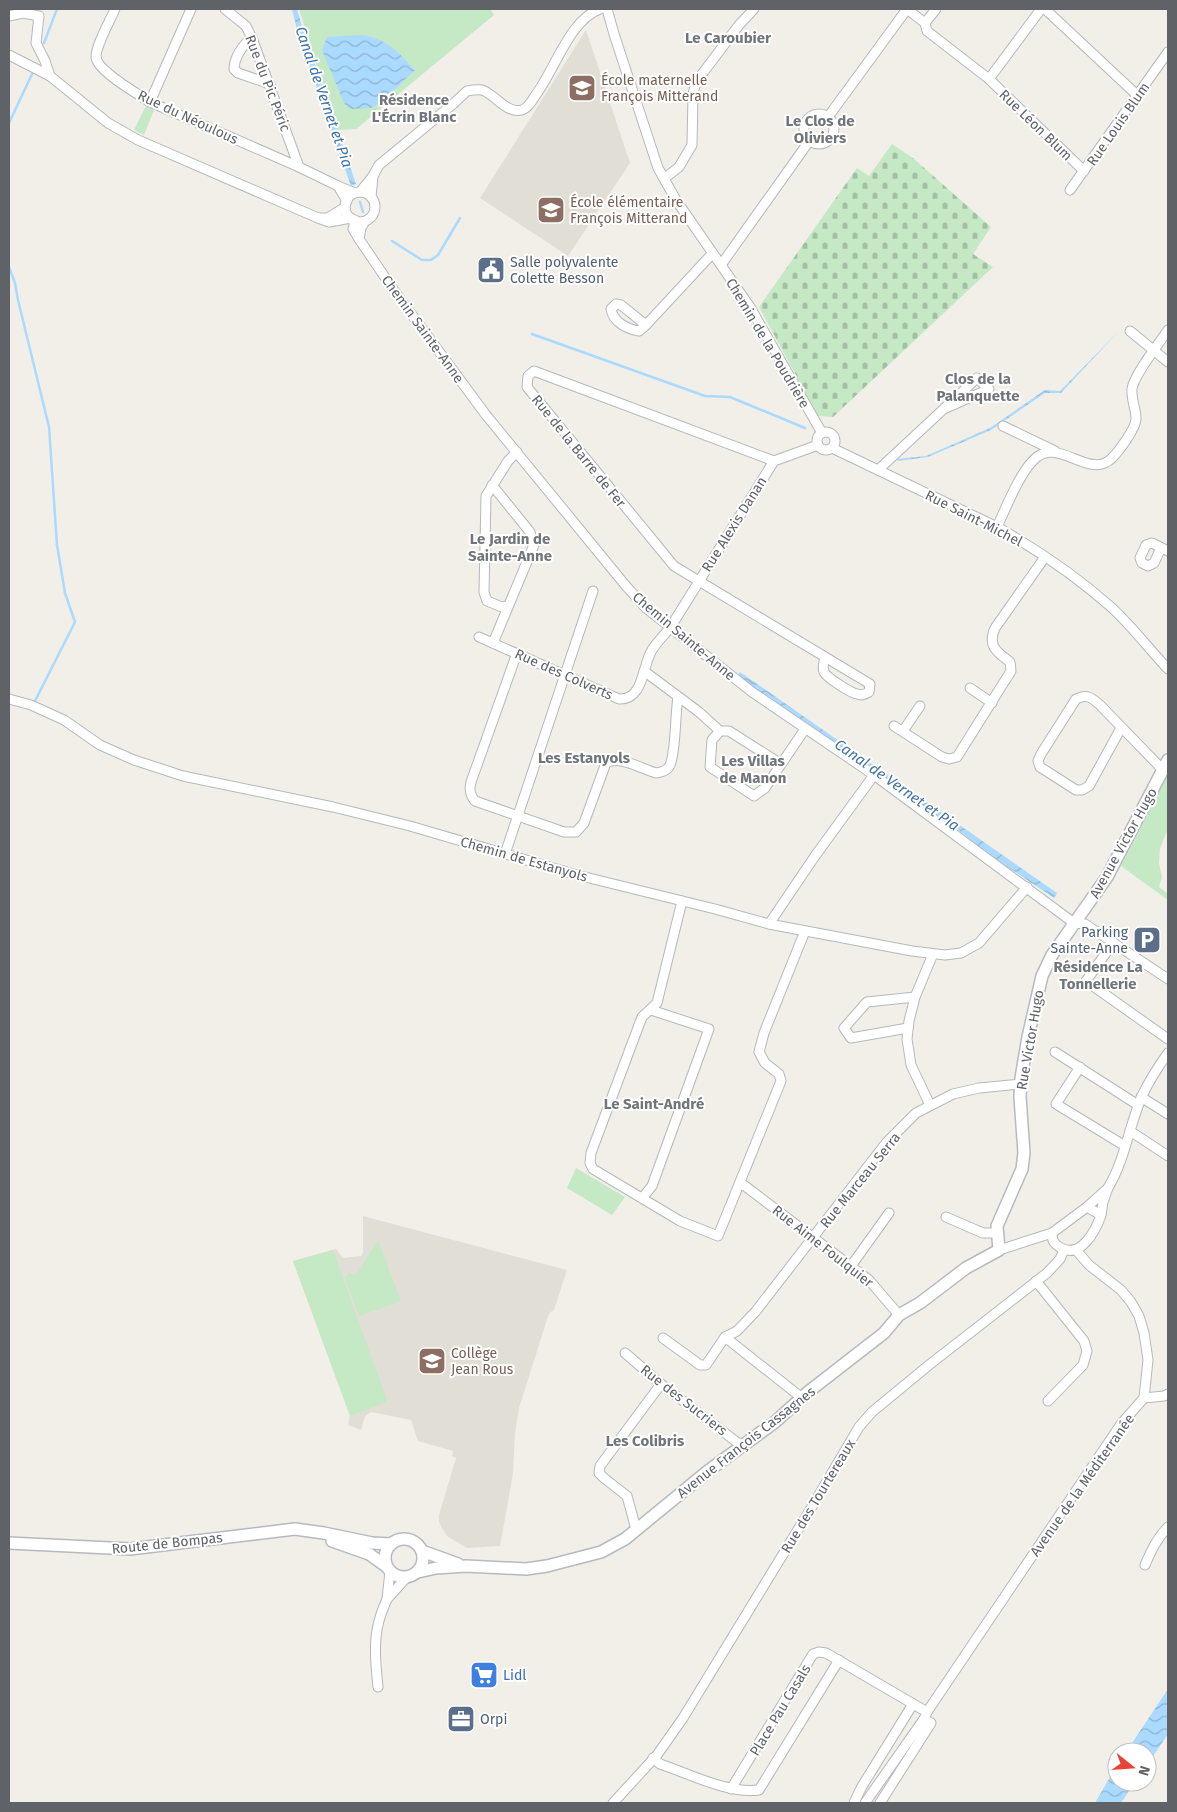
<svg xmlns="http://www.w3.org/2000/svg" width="1177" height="1812" font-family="'Fira Sans',sans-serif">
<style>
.education{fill:#e1ded6}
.green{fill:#c5e8c5}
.cemetery{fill:url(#cemetery-stones)}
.water{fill:url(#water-waves)}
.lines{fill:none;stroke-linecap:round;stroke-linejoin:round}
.stream{stroke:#aadaff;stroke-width:2.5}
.street-casing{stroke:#b5b8bc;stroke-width:11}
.secondary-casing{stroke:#b6babf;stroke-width:14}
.street{stroke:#fff;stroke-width:9}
.secondary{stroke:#fff;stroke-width:11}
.labels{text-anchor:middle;stroke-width:4;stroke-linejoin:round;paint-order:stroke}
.education-label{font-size:14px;fill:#785e54;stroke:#fff;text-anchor:start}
.street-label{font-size:14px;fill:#5f6368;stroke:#fff}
.service-label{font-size:14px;fill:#4e5e75;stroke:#fff;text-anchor:start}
.shop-label{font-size:14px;fill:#366cbe;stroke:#fff;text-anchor:start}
.neighbourhood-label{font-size:15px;font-weight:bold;fill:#70757a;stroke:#fff}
.water-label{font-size:15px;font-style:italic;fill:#4174aa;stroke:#fff}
</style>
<defs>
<pattern id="cemetery-stones" width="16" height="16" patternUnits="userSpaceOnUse" patternTransform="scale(1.25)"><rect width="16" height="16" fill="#c5e8c5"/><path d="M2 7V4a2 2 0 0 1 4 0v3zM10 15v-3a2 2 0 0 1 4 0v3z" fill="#a3c0a4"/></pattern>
<pattern id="water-waves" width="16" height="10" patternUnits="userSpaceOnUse" patternTransform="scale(1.25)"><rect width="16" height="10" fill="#aadaff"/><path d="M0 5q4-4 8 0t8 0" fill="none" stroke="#8eb4d2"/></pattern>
</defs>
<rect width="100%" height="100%" fill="#f1efe8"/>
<!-- education -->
<g class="education">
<path d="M586,30L630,163L568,256L480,198Z"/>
<path d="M363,1216L567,1270L554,1310L549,1313L519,1408L515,1433L513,1474L500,1546L467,1548L447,1536L443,1530L439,1522V1515L456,1458L452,1456L453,1451L418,1441L411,1420L371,1412L365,1416L361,1430L348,1425L350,1415L293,1261L336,1249L343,1258L361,1256L363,1252Z"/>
</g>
<!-- green -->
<g class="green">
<path d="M299,9H490L494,15L356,129L337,130Z"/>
<path d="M146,106L154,110L144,135L134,130Z"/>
<path d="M1168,775V829L1160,848L1159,863L1162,877L1159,887L1168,894V900L1121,866Z"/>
<path d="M576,1168L625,1197L612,1215L567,1188Z"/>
<path d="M378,1241L401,1301L359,1316L345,1278L349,1273L355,1276Z"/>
<path d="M333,1250L387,1400L384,1403L350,1416L293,1261Z"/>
</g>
<!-- cemetery -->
<path class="cemetery" d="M892,144L913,158L991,227L973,254L993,267L833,417L818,416L759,307L857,168L869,176Z"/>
<!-- water -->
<g class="water">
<path d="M292,9H297L304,33L356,184L351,186L298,34Z"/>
<path d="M359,35C386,37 398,52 415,70L384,100L371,108L350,109L344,103L322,50L327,37Z"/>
<path d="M1119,331L1061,393H1045L991,430L928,457L898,461L897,459L926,456L990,428L1045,390L1060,391Z"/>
<path d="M740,672L1057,893L1054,898L993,857L948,822L737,677Z"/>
<path d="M1168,1689V1734L1147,1765V1752H1126Z"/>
<path d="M1117,1765V1782H1135L1121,1803H1095Z"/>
</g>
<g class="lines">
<!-- stream -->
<g class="stream">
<path d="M44,43L57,9"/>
<path d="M9,123L33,72"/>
<path d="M360,202L363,212"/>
<path d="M392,241L422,260H431L438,255L460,218"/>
<path d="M9,267L15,283L18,300L49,427L57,545L65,593L75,622L34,703"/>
<path d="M532,334L705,396L730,397L805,428"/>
</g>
<defs>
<g id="street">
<path d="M115,9C110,21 96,45 96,57C97,71 138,94 150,102L299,167L338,186"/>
<path d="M225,9L246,26L252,38L299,167"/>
<path d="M607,9L614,34L658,168L676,200L750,307L822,433"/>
<path d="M907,9L925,23"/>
<path d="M936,9L925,23L927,31L989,79L1041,9"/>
<path d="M1045,9L1138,96"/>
<path d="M9,16L23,13L39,16L36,43L45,61L50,76"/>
<path d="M252,38C243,44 234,58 234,69L238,73L270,84"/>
<path d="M9,55L50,76L108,123L138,140L318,218"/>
<path d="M989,79L1084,171"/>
<path d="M150,102L191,9"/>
<circle cx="819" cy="129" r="15"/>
<path d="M828,117L907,9"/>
<path d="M373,176L379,165L453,104L467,91C472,90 477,89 482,90C495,94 506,114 522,110C528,108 532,101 535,96C555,70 569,20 600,9"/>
<path d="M665,178L679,167L692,145L693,94L696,82L739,25L754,9"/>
<path d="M1070,190L1168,52"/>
<path d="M360,192L373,176L371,197"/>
<circle cx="360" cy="207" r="15"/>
<path d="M347,201L338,186L355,193"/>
<path d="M345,207L328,218H318L329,222L351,218"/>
<path d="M355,220L353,229L359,239L361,228L365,221"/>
<path d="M359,239L395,292L486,415L626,586L646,608L752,692L874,775L1074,923L1085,924L1168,979"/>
<path d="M721,265L810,140"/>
<path d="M646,325L621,305L616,304L611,309C613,322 627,329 639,331L646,325L712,254"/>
<path d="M1130,331L1168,362"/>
<path d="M1003,426L1055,451"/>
<circle cx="826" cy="441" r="9"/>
<path d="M832,448L997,527C1036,549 1076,576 1111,607C1131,625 1149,649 1168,669"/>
<path d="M774,461L534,371L528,376L527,387L674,566L870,684L869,692C865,694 862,696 857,694C851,693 827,678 824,672C822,667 824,662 825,657"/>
<path d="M878,470L977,378L989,389L944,409"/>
<path d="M492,485L530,532L534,545L493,643"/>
<path d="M997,527C1006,508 1021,469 1037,457C1060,439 1091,480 1112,458C1119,451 1136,428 1136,419C1136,409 1131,399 1132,389C1133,376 1160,342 1168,330"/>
<path d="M1161,548L1154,563L1148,566L1142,563L1140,558L1146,545L1152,543L1168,551"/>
<path d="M508,606L502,607L487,601L484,592L486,496L508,461L517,452"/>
<path d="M479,637L619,699C644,700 642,666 652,650C657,642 664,635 670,628L774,461L818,445"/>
<path d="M517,653L471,782C469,790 470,795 475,801L564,832H576L584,823L606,763C620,755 642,769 656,773C662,772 667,771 670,765C676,752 675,714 678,697"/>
<path d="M644,671L699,712L720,731"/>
<path d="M970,688L992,703"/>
<path d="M9,699L31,705L64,720L100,745L134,760L183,776L333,807L410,826L577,875L715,909L769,924L912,951L945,955L961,953L979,943L1027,887"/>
<path d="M894,726L942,757L949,759L957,757L1011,671L1010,662C997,652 987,646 995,628L1045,557"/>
<path d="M1121,728L1089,786L1082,790H1076L1040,767L1038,761L1041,754L1076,699C1087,694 1091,697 1100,705L1163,770"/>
<path d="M903,731L920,706"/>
<path d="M781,764L729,731H720L712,740L710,767L754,796L765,788L805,729"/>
<path d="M505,854L593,591"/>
<path d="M682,901L657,1003L642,1017L591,1153L590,1163L593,1169L680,1221L718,1236L781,1081L779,1074L765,1063L759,1052L764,1033L805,931"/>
<path d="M769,924L815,856L874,775"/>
<path d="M1113,943L1086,981L1168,1039"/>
<path d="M908,1028L851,1038L844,1028L867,1002L915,997"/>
<path d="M1055,1052L1138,1105"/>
<path d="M1080,1067L1056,1104L1125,1146"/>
<path d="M1141,1097L1168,1114"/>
<path d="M930,1105L911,1065L907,1039L909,1021L915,997L933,954"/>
<path d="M1130,1131L1168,1156"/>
<path d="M741,1183L869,1280L899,1315"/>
<path d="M1108,1188C1125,1160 1129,1126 1142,1096C1149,1081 1158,1067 1168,1053"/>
<path d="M643,1197L652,1186L709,1029L651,1010"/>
<path d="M1087,1207L1101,1215C1096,1230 1081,1259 1061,1248C1054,1244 1052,1241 1052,1233Z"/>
<path d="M1087,1207L1108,1188L1103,1202L1101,1215"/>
<path d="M946,1217L983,1233H997"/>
<path d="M999,1250L1052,1233"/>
<path d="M851,1266L889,1213"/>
<path d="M1036,1281L1084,1341L1087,1351L1083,1365L1048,1401"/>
<path d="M725,1337L802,1398"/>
<path d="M663,1338L700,1365H706L725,1337L737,1331L756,1311L886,1143L916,1113L953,1094L979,1088L1021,1084"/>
<path d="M625,1353L661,1384L738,1443L745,1444"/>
<path d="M1144,1398L1164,1396L1168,1394"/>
<path d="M636,1529L627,1496L604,1478L599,1473L600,1466L661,1384"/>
<path d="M1145,1565C1151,1551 1157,1538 1168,1527"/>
<path d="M390,1571L387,1599L407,1577"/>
<path d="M378,1687C376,1666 373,1642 379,1621C381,1613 384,1606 387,1599"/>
<path d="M653,1758L660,1764C690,1774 728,1794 759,1790L839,1660"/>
<path d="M731,1789L813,1654L819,1652L826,1653L927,1712"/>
<path d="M613,1803L657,1755L683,1718L810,1510L859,1427L872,1412L929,1365L1047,1273L1060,1259L1064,1250"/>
<path d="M854,1803L861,1788L913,1704"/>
<path d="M865,1803L924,1719L927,1712L1121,1424L1144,1398L1148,1360L1144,1333L1139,1316L1131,1302L1121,1290L1089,1265L1076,1250"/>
<path d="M880,1803L931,1723L924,1719"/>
</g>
<g id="secondary">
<circle cx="404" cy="1558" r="19"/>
<path d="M332,1541L369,1554L386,1566"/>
<path d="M9,1543L130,1549L295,1529L324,1533L372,1543L391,1544"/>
<path d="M422,1551L458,1564"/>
<path d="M418,1572L436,1568L466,1566L526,1569L547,1566L601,1552L625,1539L708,1471L775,1422L808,1392L884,1333L899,1315L920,1303L966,1268L999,1250L997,1226L1022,1169L1024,1153L1020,1097L1021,1078L1028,1037L1042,976L1052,955L1107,877L1168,760"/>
</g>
</defs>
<!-- street casing -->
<use href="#street" class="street-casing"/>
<!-- secondary casing -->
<use href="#secondary" class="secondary-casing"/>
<!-- street -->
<use href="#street" class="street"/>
<!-- secondary -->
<use href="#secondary" class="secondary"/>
</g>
<!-- icons -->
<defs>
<symbol id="school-square" viewBox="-11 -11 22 22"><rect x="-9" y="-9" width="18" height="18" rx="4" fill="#8d6e63" stroke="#fff"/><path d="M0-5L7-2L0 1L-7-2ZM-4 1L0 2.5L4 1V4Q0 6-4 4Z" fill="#fff"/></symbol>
<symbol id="civic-square" viewBox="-11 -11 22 22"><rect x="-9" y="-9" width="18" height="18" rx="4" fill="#5c6f8a" stroke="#fff"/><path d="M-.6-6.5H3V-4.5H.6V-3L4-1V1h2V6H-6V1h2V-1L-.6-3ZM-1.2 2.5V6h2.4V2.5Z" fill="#fff"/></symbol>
<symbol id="parking-square" viewBox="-11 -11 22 22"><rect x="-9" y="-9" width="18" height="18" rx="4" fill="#5c6f8a" stroke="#fff"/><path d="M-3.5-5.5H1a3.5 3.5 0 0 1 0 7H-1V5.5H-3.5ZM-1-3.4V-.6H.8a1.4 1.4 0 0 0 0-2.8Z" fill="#fff"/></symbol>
<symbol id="supermarket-square" viewBox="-11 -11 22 22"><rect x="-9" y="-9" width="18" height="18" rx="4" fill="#3f7fe0" stroke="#fff"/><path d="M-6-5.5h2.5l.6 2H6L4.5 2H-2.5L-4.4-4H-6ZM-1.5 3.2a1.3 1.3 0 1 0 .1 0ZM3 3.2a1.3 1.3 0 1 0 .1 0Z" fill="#fff"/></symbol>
<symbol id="office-square" viewBox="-11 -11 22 22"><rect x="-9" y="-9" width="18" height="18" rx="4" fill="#5c6f8a" stroke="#fff"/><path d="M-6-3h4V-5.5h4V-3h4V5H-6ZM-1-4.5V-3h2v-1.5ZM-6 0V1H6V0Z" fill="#fff"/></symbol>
</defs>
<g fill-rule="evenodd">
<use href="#school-square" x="566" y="72" width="32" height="32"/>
<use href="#school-square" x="535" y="194" width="32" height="32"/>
<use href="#civic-square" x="475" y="254" width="32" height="32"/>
<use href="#parking-square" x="1131" y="924" width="32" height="32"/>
<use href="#school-square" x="416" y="1345" width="32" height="32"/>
<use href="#supermarket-square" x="468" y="1659" width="32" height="32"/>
<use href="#office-square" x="445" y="1703" width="32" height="32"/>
</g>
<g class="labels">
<!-- education labels -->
<g class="education-label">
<text x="601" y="85">École maternelle<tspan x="601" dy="16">François Mitterand</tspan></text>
<text x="570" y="207">École élémentaire<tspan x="570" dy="16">François Mitterand</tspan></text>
<text x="451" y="1358">Collège<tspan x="451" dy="16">Jean Rous</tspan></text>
</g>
<!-- street labels -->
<g class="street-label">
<text transform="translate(268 83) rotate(69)" y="5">Rue du Pic Péric</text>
<text transform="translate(188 117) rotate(25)" y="5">Rue du Néoulous</text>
<text transform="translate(1118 124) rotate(-55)" y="5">Rue Louis Blum</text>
<text transform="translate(1036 125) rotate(44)" y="5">Rue Léon Blum</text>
<text transform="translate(423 329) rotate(54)" y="5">Chemin Sainte-Anne</text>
<text transform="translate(768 343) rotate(59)" y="5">Chemin de la Poudrière</text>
<text transform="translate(579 451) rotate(51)" y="5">Rue de la Barre de Fer</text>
<text transform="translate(974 518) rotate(27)" y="5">Rue Saint-Michel</text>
<text transform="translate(734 524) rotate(-58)" y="5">Rue Alexis Danan</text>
<text transform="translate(684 636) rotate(40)" y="5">Chemin Sainte-Anne</text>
<text transform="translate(564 674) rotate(24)" y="5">Rue des Colverts</text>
<text transform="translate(1123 843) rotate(-61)" y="5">Avenue Victor Hugo</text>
<text transform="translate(524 859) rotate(16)" y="5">Chemin de Estanyols</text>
<text transform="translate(1030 1040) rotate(-80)" y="5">Rue Victor Hugo</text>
<text transform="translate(860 1180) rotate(-51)" y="5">Rue Marceau Serra</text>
<text transform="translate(823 1246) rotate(38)" y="5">Rue Aime Foulquier</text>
<text transform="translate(684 1400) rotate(38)" y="5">Rue des Sucriers</text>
<text transform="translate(746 1442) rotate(-38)" y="5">Avenue François Cassagnes</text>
<text transform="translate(1082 1485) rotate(-55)" y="5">Avenue de la Méditerranée</text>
<text transform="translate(818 1496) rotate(-59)" y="5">Rue des Tourtereaux</text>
<text transform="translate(167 1543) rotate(-6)" y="5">Route de Bompas</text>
<text transform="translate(780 1710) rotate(-59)" y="5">Place Pau Casals</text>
</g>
<!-- service labels -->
<g class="service-label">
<text x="510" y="267">Salle polyvalente<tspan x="510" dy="16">Colette Besson</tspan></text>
<text x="1128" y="937" text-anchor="end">Parking<tspan x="1128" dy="16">Sainte-Anne</tspan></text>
<text x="480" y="1724">Orpi</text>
</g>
<!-- shop labels -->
<g class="shop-label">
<text x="503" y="1680">Lidl</text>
</g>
<!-- neighbourhood labels -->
<g class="neighbourhood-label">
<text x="728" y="43">Le Caroubier</text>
<text x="414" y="105">Résidence<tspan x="414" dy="17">L'Écrin Blanc</tspan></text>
<text x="820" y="126">Le Clos de<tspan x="820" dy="17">Oliviers</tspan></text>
<text x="978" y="384">Clos de la<tspan x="978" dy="17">Palanquette</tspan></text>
<text x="510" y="544">Le Jardin de<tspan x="510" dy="17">Sainte-Anne</tspan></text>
<text x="584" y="763">Les Estanyols</text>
<text x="753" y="766">Les Villas<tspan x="753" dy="17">de Manon</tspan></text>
<text x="1098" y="972">Résidence La<tspan x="1098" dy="17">Tonnellerie</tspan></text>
<text x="654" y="1109">Le Saint-André</text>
<text x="645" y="1446">Les Colibris</text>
</g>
<!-- water labels -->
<g class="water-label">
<text transform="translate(324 97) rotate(71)" y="5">Canal de Vernet et Pia</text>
<text transform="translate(897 785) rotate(35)" y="5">Canal de Vernet et Pia</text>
</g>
</g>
<!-- border -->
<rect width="1177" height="1812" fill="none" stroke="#5f6368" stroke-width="20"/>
<!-- north arrow -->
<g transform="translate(1132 1767) rotate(107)"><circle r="24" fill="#ffffff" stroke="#bfc1c3"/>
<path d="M0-4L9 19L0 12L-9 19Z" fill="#ea4335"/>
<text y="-8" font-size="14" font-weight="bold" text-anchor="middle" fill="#5f6368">N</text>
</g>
</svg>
